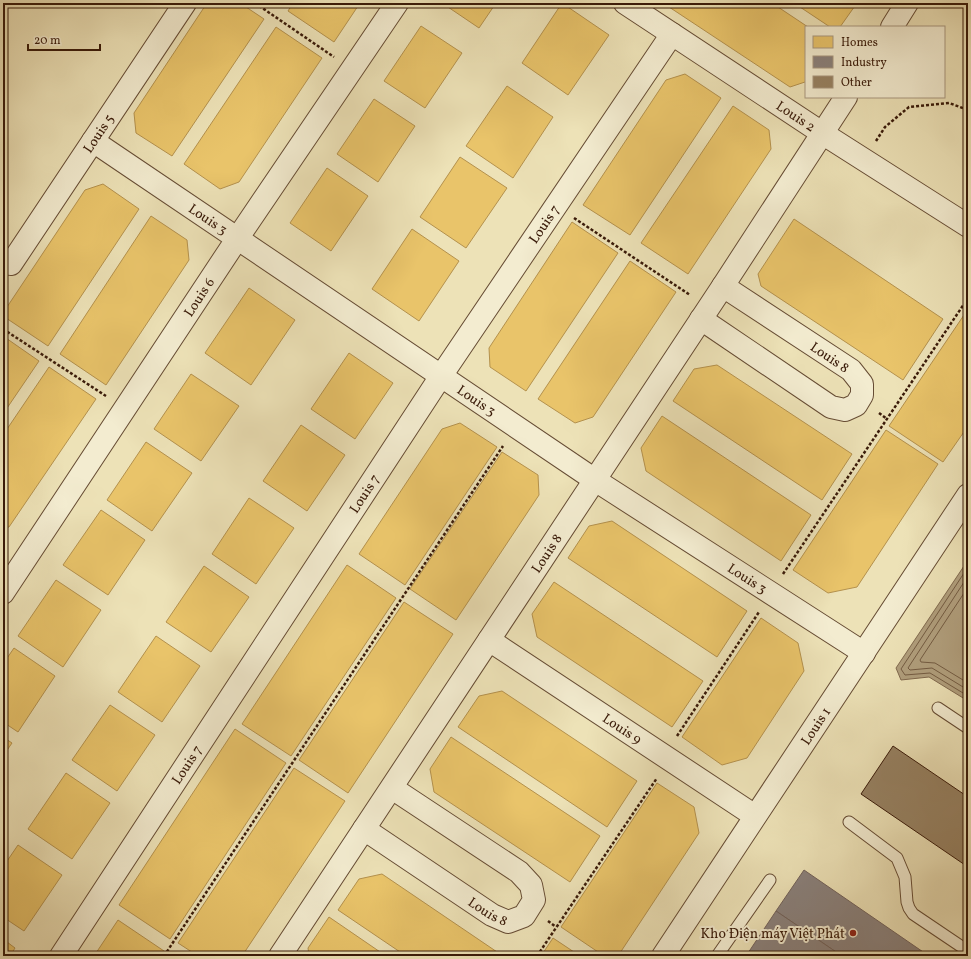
<svg xmlns="http://www.w3.org/2000/svg" width="971" height="959" font-family="Vollkorn,serif">
<style>
.water{fill:#b09e7c;stroke:#80694e}
.homes{fill:#e9c46a;stroke:#b4914d}
.industry{fill:#8a817c;stroke:#72625a}
.lines{fill:none;stroke-linecap:round;stroke-linejoin:round}
.shore{stroke:#745c42;stroke-width:1}
.building{fill:#978263;stroke:#391a09}
.lane-casing{stroke:#664c34;stroke-width:13}
.street-casing{stroke:#664c34;stroke-width:24}
.path{stroke:#391a09;stroke-width:2.5;stroke-dasharray:3 2;stroke-linecap:butt}
.lane{stroke:#f3ecd0;stroke-width:11}
.street{stroke:#f3ecd0;stroke-width:22}
.poi-dot{fill:#8f2418;stroke:#f3ecd0;stroke-width:1.5}
.labels{text-anchor:middle;stroke-width:4;stroke-linejoin:round;paint-order:stroke}
.street-label{font-size:14px;fill:#391a09;stroke:#f3ecd0}
.poi-label{font-size:14px;fill:#391a09;stroke:#f3ecd0;text-anchor:end}
</style>
<rect width="100%" height="100%" fill="#ede2b7"/>
<filter id="stains"><feTurbulence type="fractalNoise" baseFrequency=".005" numOctaves="4"/><feColorMatrix values="0 0 0 0 .2 0 0 0 0 .09 0 0 0 0 .02 0 0 0 .5 -.17"/></filter>
<radialGradient id="worn" r=".72"><stop offset=".6" stop-color="#630" stop-opacity="0"/><stop offset="1" stop-color="#630" stop-opacity=".3"/></radialGradient>
<!-- water -->
<path class="water" d="M968,560V701L929,677L901,680L896,668Z"/>
<!-- homes -->
<g class="homes">
<path d="M207,3H240L264,19L172,156L136,133L134,113Z"/>
<path d="M293,3H360L334,42L288,11Z"/>
<path d="M442,3H496L479,28Z"/>
<path d="M562,3L609,35L568,95L522,63Z"/>
<path d="M663,3H772L808,27H806V81L805,82L790,87Z"/>
<path d="M794,3H857L840,27H830Z"/>
<path d="M421,26L462,53L425,108L384,81Z"/>
<path d="M276,27L322,58L239,182L220,189L184,164Z"/>
<path d="M685,74L721,98L630,235L583,205L666,80Z"/>
<path d="M507,86L553,117L513,178L466,146Z"/>
<path d="M374,99L415,126L378,182L337,154Z"/>
<path d="M733,106L769,130L771,149L688,274L641,243Z"/>
<path d="M460,157L507,188L466,248L420,217Z"/>
<path d="M327,168L368,196L331,251L290,223Z"/>
<path d="M103,184L139,209L48,346L3,316V313L85,190Z"/>
<path d="M151,216L187,240L189,260L106,385L60,354Z"/>
<path d="M794,219L943,319L903,380L761,286L758,274Z"/>
<path d="M572,222L618,253L526,391L490,367L489,348Z"/>
<path d="M412,229L459,261L419,321L372,289Z"/>
<path d="M630,261L676,292L593,417L575,423L538,399Z"/>
<path d="M249,288L295,320L251,385L205,353Z"/>
<path d="M968,309V426L943,462L889,426Z"/>
<path d="M3,336L39,361L3,414Z"/>
<path d="M349,353L393,383L355,439L311,409Z"/>
<path d="M717,365L852,454L822,500L673,401L694,369Z"/>
<path d="M49,367L96,399L9,527L3,528V435Z"/>
<path d="M191,374L239,406L201,461L154,429Z"/>
<path d="M662,416L811,515L781,561L646,471L641,448Z"/>
<path d="M460,423L497,447L405,585L359,554L442,429Z"/>
<path d="M301,425L345,455L307,511L263,481Z"/>
<path d="M886,430L938,464L857,587L828,593L793,570Z"/>
<path d="M146,442L192,473L152,531L107,500Z"/>
<path d="M502,452L538,475L539,495L456,620L410,589Z"/>
<path d="M249,498L294,528L256,584L212,554Z"/>
<path d="M101,510L145,540L108,595L63,565Z"/>
<path d="M612,521L747,611L717,657L568,558L589,526Z"/>
<path d="M347,565L396,598L291,756L242,724Z"/>
<path d="M204,566L249,597L211,652L166,622Z"/>
<path d="M56,580L101,610L63,667L18,636Z"/>
<path d="M554,582L703,681L672,727L537,637L532,614Z"/>
<path d="M404,602L453,634L348,793L299,760Z"/>
<path d="M761,618L798,643L804,671L747,758L722,765L682,737Z"/>
<path d="M156,636L200,666L162,722L118,692Z"/>
<path d="M14,648L55,676L18,732L3,722V664Z"/>
<path d="M502,691L637,781L607,827L458,727L479,696Z"/>
<path d="M110,705L155,735L117,791L72,760Z"/>
<path d="M235,729L286,763L170,939L119,905Z"/>
<path d="M3,737L12,743L3,756Z"/>
<path d="M451,737L600,836L570,882L434,792L430,769Z"/>
<path d="M294,768L345,801L242,956H198L178,943Z"/>
<path d="M66,773L110,803L72,859L28,829Z"/>
<path d="M657,783L694,807L699,833L618,956H604L561,927Z"/>
<path d="M18,845L62,875L24,931L3,917V867Z"/>
<path d="M382,874L503,956H406L338,910L359,879Z"/>
<path d="M329,917L386,956H309L308,948Z"/>
<path d="M118,920L164,951L161,956H94Z"/>
<path d="M553,938L580,956H541Z"/>
<path d="M3,939L15,948L10,956H3Z"/>
</g>
<!-- industry -->
<g class="industry">
<path d="M804,870L929,956H842L776,911Z"/>
<path d="M776,911L842,956H746Z"/>
</g>
<g class="lines">
<!-- shore -->
<g class="shore">
<path d="M968,567L901,669L905,675L930,673L968,696"/>
<path d="M968,576L908,668L910,670L932,668L968,690"/>
<path d="M968,587L920,660L921,662L935,663L968,683"/>
</g>
</g>
<!-- building -->
<path class="building" d="M893,746L968,797V867L861,794Z"/>
<g class="lines">
<defs>
<g id="lane">
<path d="M938,708L968,728"/>
<path d="M849,822L897,858L905,877L907,902L909,908L913,914L968,951"/>
<path d="M717,956L770,880"/>
</g>
<g id="street">
<path id="s1" d="M625,3L822,133L968,226"/>
<path d="M892,27L907,3"/>
<path id="s2" d="M93,141L595,480L864,653"/>
<path id="s3" d="M11,264L185,3"/>
<path d="M701,319L831,407L845,410L856,405L862,395V384L851,370L723,286"/>
<path id="s4" d="M3,593L237,239L397,3"/>
<path id="s5" d="M489,640L755,816"/>
<path id="s6" d="M364,829L492,915L508,922L524,916L534,900L531,885L519,872L392,788"/>
<path id="s7" d="M61,956L441,376L672,34"/>
<path id="s8" d="M280,956L723,286L846,97"/>
<path id="s9" d="M663,956L968,495"/>
</g>
</defs>
<!-- lane casing -->
<use href="#lane" class="lane-casing"/>
<!-- street casing -->
<use href="#street" class="street-casing"/>
<!-- path -->
<g class="path">
<path d="M255,3L334,57"/>
<path d="M876,141L885,127L909,107L949,103L968,110"/>
<path d="M574,218L690,295"/>
<path d="M3,329L106,396"/>
<path d="M879,413L887,419"/>
<path d="M783,574L968,298"/>
<path d="M677,736L759,612"/>
<path d="M548,921L556,927"/>
<path d="M164,956L503,446"/>
<path d="M537,956L657,778"/>
</g>
<!-- lane -->
<use href="#lane" class="lane"/>
<!-- street -->
<use href="#street" class="street"/>
</g>
<!-- markers -->
<circle class="poi-dot" cx="853" cy="933" r="4"/>
<g class="labels">
<!-- street labels -->
<g class="street-label">
<text dy="5" stroke="none"><textPath href="#s1" startOffset="205">Louis 2</textPath></text>
<text dy="5" stroke="none"><textPath href="#s3" startOffset="157">Louis 5</textPath></text>
<text dy="5" stroke="none"><textPath href="#s2" startOffset="139">Louis 3</textPath></text>
<text dy="5" stroke="none"><textPath href="#s7" startOffset="877">Louis 7</textPath></text>
<text dy="5" stroke="none"><textPath href="#s4" startOffset="355">Louis 6</textPath></text>
<text transform="translate(830 357) rotate(34)" y="5">Louis 8</text>
<text dy="5" stroke="none"><textPath href="#s2" startOffset="463">Louis 3</textPath></text>
<text dy="5" stroke="none"><textPath href="#s7" startOffset="553">Louis 7</textPath></text>
<text dy="5" stroke="none"><textPath href="#s8" startOffset="483">Louis 8</textPath></text>
<text dy="5" stroke="none"><textPath href="#s2" startOffset="787">Louis 3</textPath></text>
<text dy="5" stroke="none"><textPath href="#s9" startOffset="276">Louis 1</textPath></text>
<text dy="5" stroke="none"><textPath href="#s5" startOffset="160">Louis 9</textPath></text>
<text dy="5" stroke="none"><textPath href="#s7" startOffset="229">Louis 7</textPath></text>
<text dy="5" stroke="none"><textPath href="#s6" startOffset="149">Louis 8</textPath></text>
</g>
<!-- poi labels -->
<g class="poi-label">
<text x="845" y="938">Kho Điện máy Việt Phát</text>
</g>
</g>
<!-- margin -->
<rect width="971" height="959" fill="none" stroke="#ede2b7" stroke-width="16"/>
<rect x="4" y="4" width="963" height="951" fill="none" stroke="#391a09" stroke-width="2"/>
<rect x="8" y="8" width="955" height="943" fill="none" stroke="#391a09"/>
<!-- legend -->
<rect x="805" y="26" width="140" height="72" fill="#f3ecd0" stroke="#a99880"/>
<rect x="813" y="36" width="20" height="12" fill="#e9c46a" stroke="#a99880"/>
<text x="841" y="46" font-size="12" fill="#391a09">Homes</text>
<rect x="813" y="56" width="20" height="12" fill="#8a817c" stroke="#a99880"/>
<text x="841" y="66" font-size="12" fill="#391a09">Industry</text>
<rect x="813" y="76" width="20" height="12" fill="#978263" stroke="#a99880"/>
<text x="841" y="86" font-size="12" fill="#391a09">Other</text>
<!-- scale -->
<path d="M28 44v6h72v-6" fill="none" stroke="#391a09" stroke-width="2"/>
<text x="34" y="44" font-size="12" fill="#391a09" stroke="#f3ecd0" stroke-width="3" paint-order="stroke">20 m</text>
<rect width="100%" height="100%" filter="url(#stains)"/>
<rect width="100%" height="100%" fill="url(#worn)"/>
</svg>
